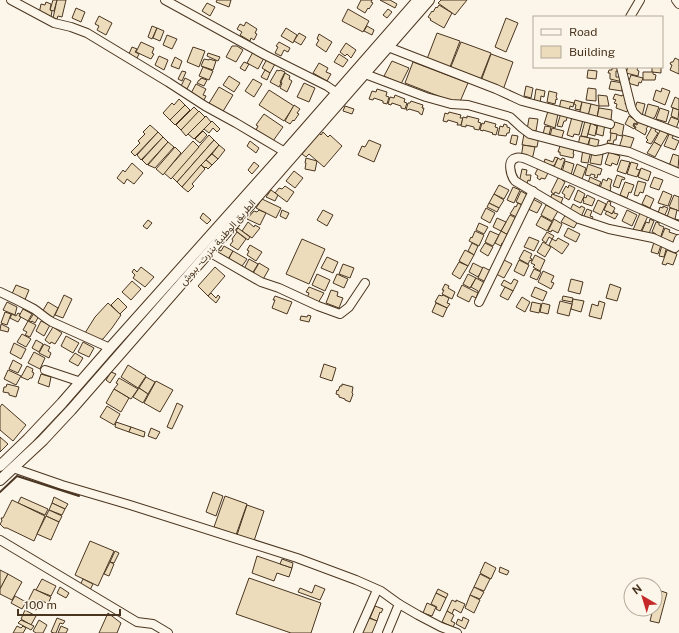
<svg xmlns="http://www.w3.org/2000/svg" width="679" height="633" font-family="'Public Sans',Vazirmatn,sans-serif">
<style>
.building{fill:#ecdcbc;stroke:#4a3520}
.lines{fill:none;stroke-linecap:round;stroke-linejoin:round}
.minor-casing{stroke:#4a3520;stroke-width:10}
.major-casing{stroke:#4a3520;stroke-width:12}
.minor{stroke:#fbf6e9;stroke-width:8}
.major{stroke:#fbf6e9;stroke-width:10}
.wall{stroke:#4a3520;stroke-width:2}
.labels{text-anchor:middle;stroke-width:3;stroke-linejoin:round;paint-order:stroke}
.street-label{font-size:10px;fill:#4a3520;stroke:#fbf6e9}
</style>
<rect width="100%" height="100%" fill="#fbf6e9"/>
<!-- building -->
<g class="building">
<path d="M53,0H57L54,11L50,10Z"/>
<path d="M57,0H66L62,17L58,16L57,19L53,18Z"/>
<path d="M217,0H231L229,7L216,2Z"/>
<path d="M361,0H372L371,2L373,3L369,9L368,8L365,13L357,8Z"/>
<path d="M380,0H390L397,4L395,8Z"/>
<path d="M441,0H467L455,15L438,3Z"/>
<path d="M46,2L51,4L50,10L52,11L51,17L39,14L41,4L45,5Z"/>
<path d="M207,3L215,7L210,16L202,11Z"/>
<path d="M439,5L452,13L444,28L430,20L431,19L428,17L432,11L433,12L436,7L437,8Z"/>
<path d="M76,8L85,12L81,22L72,18Z"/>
<path d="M348,9L369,21L363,32L342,21Z"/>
<path d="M388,9L392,12L387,18L383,15Z"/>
<path d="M99,16L112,23L106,35L97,30L99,26L95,24Z"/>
<path d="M506,18L518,23L506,52L495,47Z"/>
<path d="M246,22L257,29L255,33L257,34L254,40L251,38L250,41L240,35L242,32L237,29L240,24L244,26Z"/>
<path d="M152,26L157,28L152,39L148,37Z"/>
<path d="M367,26L374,30L372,35L364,31Z"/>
<path d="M157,28L164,31L160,41L153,38Z"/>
<path d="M286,28L297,35L293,43L281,36Z"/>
<path d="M299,33L306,37L301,45L294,41Z"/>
<path d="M437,33L460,41L450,67L427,59Z"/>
<path d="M319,34L332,42L326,52L316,45L319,40L317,39Z"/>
<path d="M167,35L177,39L172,49L163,45Z"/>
<path d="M141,42L154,48L152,53L154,54L151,59L136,52Z"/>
<path d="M279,42L290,48L288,52L284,50L281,56L275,53L278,47L276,46Z"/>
<path d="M461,42L491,53L480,81L450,69Z"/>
<path d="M346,43L356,50L351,58L347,54L345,56L340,52Z"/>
<path d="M232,46H237L243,50L236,62L226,57Z"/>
<path d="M132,47L137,49L135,52L139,54L136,60L128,56Z"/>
<path d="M193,47L205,51L199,67L187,62Z"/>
<path d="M253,52L264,58L258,69L247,63Z"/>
<path d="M208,53L220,57L218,61L207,56Z"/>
<path d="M339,54L348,60L343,67L334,62Z"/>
<path d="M491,54L513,62L503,90L481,81Z"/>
<path d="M159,56L168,60L164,70L155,65Z"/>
<path d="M175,57L182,61L179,69L171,66Z"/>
<path d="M675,58L679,60V74L670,70L672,65L670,64L671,62H673Z"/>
<path d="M204,59L209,60V59L216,61L213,70L201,66Z"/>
<path d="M267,59L275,64L270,73L262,68Z"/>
<path d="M392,61L409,68L401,84L384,76Z"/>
<path d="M244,62L249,64L245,71L240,68Z"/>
<path d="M413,62L468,83L459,104L405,83Z"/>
<path d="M319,63L328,68L326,72L331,74L327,81L313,73Z"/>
<path d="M203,67L213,71L209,80L199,76Z"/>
<path d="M628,67H638L637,70L639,71L638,76L626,73Z"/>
<path d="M652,67H661V73L652,72Z"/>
<path d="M612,68H619V71H616V77H623V82L610,79V73H608L609,70H612Z"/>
<path d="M265,70L270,73L267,80L261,77Z"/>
<path d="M277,70L279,71L280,70L285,72L280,82L281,83L279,87L270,82Z"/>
<path d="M588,70L597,71L596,79L587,78Z"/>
<path d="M182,71L186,72L182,81L178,79Z"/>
<path d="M643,72H653V74L656,75L655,80H643Z"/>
<path d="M285,73L290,76L289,79L292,81L287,92L280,88L282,83L281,82Z"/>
<path d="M631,75L643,78L641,83L639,82L638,86L628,83Z"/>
<path d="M229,76L240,83L234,92L223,85Z"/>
<path d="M185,78L191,81L187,89L181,86Z"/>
<path d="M201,78L207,80L204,86L197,83L199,80H200Z"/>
<path d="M253,79L262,84L254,97L245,91Z"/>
<path d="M611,81L623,83L622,91L609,89Z"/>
<path d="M304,83L315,88L309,102L297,97Z"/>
<path d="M196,84L206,89L203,95L206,96L203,102L190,95Z"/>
<path d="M526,86L533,88L531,98L524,96Z"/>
<path d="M219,87L233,95L222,113L208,105Z"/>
<path d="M588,88L596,89V101L586,100Z"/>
<path d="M662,88L670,91L665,105L653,100L656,90L661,92Z"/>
<path d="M377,89L387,92L386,96L389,97L387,104L383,103V101L374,98L373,100L369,99L372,91L376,92Z"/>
<path d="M536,89L545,91L544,97L541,96L540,103L534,102Z"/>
<path d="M269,90L294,106L284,121L259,105Z"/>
<path d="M549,91L557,93L556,97L557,98V100L556,99L555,104L547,102Z"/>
<path d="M615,94L622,96V95L628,97L625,104L629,105L627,112L616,108L617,104L614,103L616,100L613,99Z"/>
<path d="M395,95L405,99L404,102L407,103L405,109L401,108V106L392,103L391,105L388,104L390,97L394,98Z"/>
<path d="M598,95L607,96L609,106H599Z"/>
<path d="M675,97L679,99V110L671,107Z"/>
<path d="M179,99L185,105L170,120L163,113L172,103L174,105Z"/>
<path d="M561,100L574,103L573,107L570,106L569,111L559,109Z"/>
<path d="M575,100L582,102L580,110L575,109L576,105L574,104Z"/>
<path d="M411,101L423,105L422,108H424L422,115L419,113V112L409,109L408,110H406L408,103H410Z"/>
<path d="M582,102L591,104L588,118L579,116Z"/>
<path d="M637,102L645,104L642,116L635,108Z"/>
<path d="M591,104L599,106L597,118L588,116Z"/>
<path d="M648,104L659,107L655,117L651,120L644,118Z"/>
<path d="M185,105L190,110L175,125L170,120Z"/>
<path d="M294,105L300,109L297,113L299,114L294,121L293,120L290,124L285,121Z"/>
<path d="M345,106L354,109L352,114L343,111Z"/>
<path d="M194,107L199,112L181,130L176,125Z"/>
<path d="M599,108L612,110L611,120L597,118Z"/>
<path d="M660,108L669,111L666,122L656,119Z"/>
<path d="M673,108L679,110L678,119L671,116Z"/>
<path d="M199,111L205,117L186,136L181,130Z"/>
<path d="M548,111L558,114L555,128L544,124Z"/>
<path d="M449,112L461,115L460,118H463L461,125H457L458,123L448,120L447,122L443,121L445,113L448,114Z"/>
<path d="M561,113L568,115L566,121H564L562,127L557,126Z"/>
<path d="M264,114L283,127L273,141L256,130L258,126L256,125Z"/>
<path d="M206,116L211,122L194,139L188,134Z"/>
<path d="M467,116L479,119L478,122L481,123L479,130L474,129V127L466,125V127L461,126L463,117L467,118Z"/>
<path d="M629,116L638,121L636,124L634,123L633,126L635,127L634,129L625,124Z"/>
<path d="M572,117L583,120L579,135L574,134L573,137L567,135Z"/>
<path d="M671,117L679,120L676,129L667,126Z"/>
<path d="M529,118L538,119L536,131L527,130Z"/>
<path d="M212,121L220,129L217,132L213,128L209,133L204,129Z"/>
<path d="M485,121L496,124L495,127L498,128L496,135L492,134L493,133L483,130V131L480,130L482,123L484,124Z"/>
<path d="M585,121L591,123L587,137L581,136Z"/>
<path d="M639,121L648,126L646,129L647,130L645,135L635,129L636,127L634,126L635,124L637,125Z"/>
<path d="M591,122L594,123V125L597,126L595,136L588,134Z"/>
<path d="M615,122L624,125L622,136L610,133L611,128H613Z"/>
<path d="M598,123L605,124L603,136L596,134Z"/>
<path d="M504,124L507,125V127L510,128L509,133H507L506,136L498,135L500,126L503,127Z"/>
<path d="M150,125L158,132L135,156L131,152L140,143L138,141L145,134L143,132Z"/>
<path d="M545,126L551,127L549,135L543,134Z"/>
<path d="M652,127L656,129L655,131L658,133L651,144L646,142L648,140L646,138Z"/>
<path d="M552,128L564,131L561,140L550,136Z"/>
<path d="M661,129L668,134L661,146L654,142Z"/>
<path d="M203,131L207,135L200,143L195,139Z"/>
<path d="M158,132L163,137L141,160L137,155Z"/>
<path d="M323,132L328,137L330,135L342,146L324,167L309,154L306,157L302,154L319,133L321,135Z"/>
<path d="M670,132L674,134L672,138L679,141L675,150L664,146Z"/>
<path d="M611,133L617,134L616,140H614L613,144L607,143L608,140L610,141Z"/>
<path d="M524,134L539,136L537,147L522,145Z"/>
<path d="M209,135L214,140L177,182L172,177Z"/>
<path d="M512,135L518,136L516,145L510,143Z"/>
<path d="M623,135L634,138L630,149L619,148Z"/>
<path d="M580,136L590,138L587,147L578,145Z"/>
<path d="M163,137L168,142L147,165L142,160Z"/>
<path d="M590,138L599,140L597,149L588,148Z"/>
<path d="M214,140L219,145L182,187L177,182Z"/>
<path d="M369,140L381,145L374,162L358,155L362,146L365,147Z"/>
<path d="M193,141L199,147L171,179L164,173Z"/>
<path d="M250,141L259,148L256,153L247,146Z"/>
<path d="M168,142L174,147L155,168L148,165Z"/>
<path d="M654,142L661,146L655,157L647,153Z"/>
<path d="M219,145L225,150L218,159L212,154Z"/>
<path d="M523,145L535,147L532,160L521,158Z"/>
<path d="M560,146L574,149L573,154H574L573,158L560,155V152H558Z"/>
<path d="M175,147L181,153L163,175L156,169Z"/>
<path d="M583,149L591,151L588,163L581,162Z"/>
<path d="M592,152L603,154L601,165L590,163Z"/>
<path d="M609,152L620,156L617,165L612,163L611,166L605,164Z"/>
<path d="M212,154L218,159L212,165L206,160Z"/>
<path d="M673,154L679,156L678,169L669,166Z"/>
<path d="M555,157L558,158L554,166L544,163L545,159L553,162Z"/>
<path d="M306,158L317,161L315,171L305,169L306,163H305Z"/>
<path d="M558,158L561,160L562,158L565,159L561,170L554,167Z"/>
<path d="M206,160L212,165L208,169L206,167L205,168L201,165Z"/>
<path d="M621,160L630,162L626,174L617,171Z"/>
<path d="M565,161L574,164L571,175L562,172Z"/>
<path d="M254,162L259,166L252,174L248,170Z"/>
<path d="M631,162L638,164L636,169L640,170L637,177L627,174Z"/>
<path d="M132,163L143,173L134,184L127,179L124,184L117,178L123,170L125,172Z"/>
<path d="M577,164L586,168L582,179L573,175Z"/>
<path d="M588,164L602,169L600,175L598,174L597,178L594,177L595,175L591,174L590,176L585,175Z"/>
<path d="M201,165L205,169L192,184L194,186L188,192L182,187Z"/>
<path d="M539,166L549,171L545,179L541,178L540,180L537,178L538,176L535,174Z"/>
<path d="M641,168L651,172L648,181L638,177Z"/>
<path d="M522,169L527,170L526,175H531L530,181L528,180L527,184L519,183Z"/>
<path d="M294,171L303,178L295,188L286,181Z"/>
<path d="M617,175L625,178L624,180L622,179L619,188L613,186Z"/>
<path d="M559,176L563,178L562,180L565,182L559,194L555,192L554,194L551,192Z"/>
<path d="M590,177L601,182L599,186L597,185L596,189L587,186Z"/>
<path d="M654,177L663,180L659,190L650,187Z"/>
<path d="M608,178L612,180L610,187H611L610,191H611L610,194L599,191L603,179L607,181Z"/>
<path d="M638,181L646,183L643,193L640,192L638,196L634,195Z"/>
<path d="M625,182L634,185L631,193L629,192L627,198L620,195Z"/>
<path d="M499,185L509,190L504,199L494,194Z"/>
<path d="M569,185L575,188L569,200L564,197L565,195L562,193L566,186L568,188Z"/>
<path d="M285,186L294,192L287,202L275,193L279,188L282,189Z"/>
<path d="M513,187L520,190L514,203L507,200Z"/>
<path d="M271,190L278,195L275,201L266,197Z"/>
<path d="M578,190L585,194L581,203L574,200Z"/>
<path d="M521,191L526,194L527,192L531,194L525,206L516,202Z"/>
<path d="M663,191L672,195L668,206L658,203Z"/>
<path d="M494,194L504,200L499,208L489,203Z"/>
<path d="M552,194L563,198L561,203L564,205L563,208L550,200Z"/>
<path d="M587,195L595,199L592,206L583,203L584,201L583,200L584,197L586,198Z"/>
<path d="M646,195L654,199L650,208L642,204Z"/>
<path d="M674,195L679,197V211L669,207Z"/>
<path d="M262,199L281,208L276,218L256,208Z"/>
<path d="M533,199L542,204L537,213L528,209Z"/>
<path d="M598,200L606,204L601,215L593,211Z"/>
<path d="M608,201L611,202L610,205L615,208L612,214L604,210Z"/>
<path d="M489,203L499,208L497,212L487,207Z"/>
<path d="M518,203L525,207L519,218L510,214L515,206L516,207Z"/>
<path d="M573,204L580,208L581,206L585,208L581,217L569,212Z"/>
<path d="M546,205L558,211L552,221L541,215Z"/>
<path d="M663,206L668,208L664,217L657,216L660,207L663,208Z"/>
<path d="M486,208L495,213L490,223L481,218Z"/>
<path d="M670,208L677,210L675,219L679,220V225L666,220Z"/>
<path d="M587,209L592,211L590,216L593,217L591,221L583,218Z"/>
<path d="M259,210L266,213L260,225L247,219L254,211L257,212Z"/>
<path d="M282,210L289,213L286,219L280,216Z"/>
<path d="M323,210L333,215L327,226L317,220Z"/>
<path d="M627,210L637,215L632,226L622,221Z"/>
<path d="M607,211L612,214L614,211V213L618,214L615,219L605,214Z"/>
<path d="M203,213L211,220L207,224L200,218Z"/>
<path d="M640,213L648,216L640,233L633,230Z"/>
<path d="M566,214L578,221L574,228L561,222Z"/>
<path d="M510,215L516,218L510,236L501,231Z"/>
<path d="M541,216L552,222L547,231L536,225Z"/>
<path d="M497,218L506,222L501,231L493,227Z"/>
<path d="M554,219L562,224L558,233L552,230L551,232L548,231Z"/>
<path d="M650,219L654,221L648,236L641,233L646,222L649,223Z"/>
<path d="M148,220L152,223L147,229L143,226Z"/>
<path d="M248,222L254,227L255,225L260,228L252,238L242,231Z"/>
<path d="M656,222L659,223V225L664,227L660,239L655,237L656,234L652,232Z"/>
<path d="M479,223L488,227L484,234L476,230Z"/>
<path d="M238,228L250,237L248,240L236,231Z"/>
<path d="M568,228L580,234L576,242L564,236Z"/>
<path d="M665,228L670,230L669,232L678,235L674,245L660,240Z"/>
<path d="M475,231L484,235L479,246L469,241L471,237L472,238Z"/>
<path d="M490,231L499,235L493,246L485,242Z"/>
<path d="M501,231L510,236L506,245L502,243L501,246L495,243Z"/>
<path d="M237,232L246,239L238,250L230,245L233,241L232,239Z"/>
<path d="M547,232L554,236L552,239L549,237L546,243L542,240Z"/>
<path d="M529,237L539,241L534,251L524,247Z"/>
<path d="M558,238L569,244L562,254L549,245L552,239L556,241Z"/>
<path d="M302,239L325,249L309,284L286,274Z"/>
<path d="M543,242L551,247L545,257L537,252Z"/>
<path d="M654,242L661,245L658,254L651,252Z"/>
<path d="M472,243L478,246L474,255L468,251Z"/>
<path d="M485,243L493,247L488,256L480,251Z"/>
<path d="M250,245L262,252L256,261L247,255L249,251L247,250Z"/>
<path d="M662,245L667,246L664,257L659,256Z"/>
<path d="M224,246L233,251L227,261L216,255L219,250L221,251Z"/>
<path d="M465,250L474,255L468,266L459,261Z"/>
<path d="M524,250L532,254L530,258L532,259L531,261L530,260L528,264L519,259Z"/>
<path d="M667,250L677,254L673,265L667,263L666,265L662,264Z"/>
<path d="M233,251L247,259L240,269L227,262Z"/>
<path d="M535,255L545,260L540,271L533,267L535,265L531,263Z"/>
<path d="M327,257L338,262L333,273L321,268Z"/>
<path d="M249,259L258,264L252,274L244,269Z"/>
<path d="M502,259L512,264L504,278L494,273Z"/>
<path d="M519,260L529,265L524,276L514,271Z"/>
<path d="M459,262L468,266L460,279L452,274Z"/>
<path d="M259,263L269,269L262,281L252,275Z"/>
<path d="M473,263L483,268L478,277L469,272Z"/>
<path d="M343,264L354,268L350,278L339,274Z"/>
<path d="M141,267L154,277L145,287L133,278L135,275L132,272L134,269L137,272Z"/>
<path d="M215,267L225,276L208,296L198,286Z"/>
<path d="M483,267L491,271L486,282L478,278Z"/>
<path d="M534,269L541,272L537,280L530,277Z"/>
<path d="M543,271L554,276L551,282L554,283L551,289L538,282Z"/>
<path d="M317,274L330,280L325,291L312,285Z"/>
<path d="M337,274L348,279L344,288L333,283Z"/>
<path d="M468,274L476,278L470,288L463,284Z"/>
<path d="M476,278L485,283L480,293L478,292V291L471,287Z"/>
<path d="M514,279L518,281L513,291L501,285L504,280L511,284Z"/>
<path d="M571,279L583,282L580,294L568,291Z"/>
<path d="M132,281L141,289L131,300L122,292Z"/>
<path d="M445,284L449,286L448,288L455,292L452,299L442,294L444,290H442Z"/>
<path d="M610,284L621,288L617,301L606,298Z"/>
<path d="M16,285L29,290L24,302L11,296Z"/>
<path d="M462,285L478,293L476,298L472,296L469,302L457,296Z"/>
<path d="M309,287L324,293L318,303L307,298L309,293L306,292Z"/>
<path d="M505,287L513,291L508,300L500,296Z"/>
<path d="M535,287L547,292L543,301L531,296Z"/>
<path d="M331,290L338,292L337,296L343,298L339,308L326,303Z"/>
<path d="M211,293L216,298L218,295L220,297L216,303L208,296Z"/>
<path d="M64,295L72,299L63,318L55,315Z"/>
<path d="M439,295L442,296L443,295L449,298L447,303L450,304L447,308L435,302Z"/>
<path d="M275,296L292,302L287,314L272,308L275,300H273Z"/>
<path d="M563,296L573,298L572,302L562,300Z"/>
<path d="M522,297L530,302L525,312L516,307Z"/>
<path d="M118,298L127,307L120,314L111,305Z"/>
<path d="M573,299L584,301L581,312L571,309Z"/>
<path d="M560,301L572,304L569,316L557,313Z"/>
<path d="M599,301L605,303L601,319L589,316L592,304L598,306Z"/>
<path d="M7,302L17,307L15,315L3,310Z"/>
<path d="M48,302L58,308L52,320L41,314Z"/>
<path d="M532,302L541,304L539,313L530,311Z"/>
<path d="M108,303L121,315L112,328L103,339L98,340L85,333L95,317Z"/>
<path d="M436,303L447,308L443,317L432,312Z"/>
<path d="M542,303L550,305L548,314L540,312Z"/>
<path d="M23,309L32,314L28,321L19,316Z"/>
<path d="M5,312L11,314L7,325L1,323Z"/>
<path d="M18,313L20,314L19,316L21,317L18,322L10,318L12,314L16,316Z"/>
<path d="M34,313L39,316L35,323L32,321L31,322L29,321Z"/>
<path d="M308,315L311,316L309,322L300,320L301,316L307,317Z"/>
<path d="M28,321L36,325L30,337L25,335L27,332L23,330Z"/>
<path d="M41,321L50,325L44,336L36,331Z"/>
<path d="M1,324L9,328L8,332L0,330Z"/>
<path d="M53,327L62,333L55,344L51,342L50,344L45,340Z"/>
<path d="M22,334L31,339L26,347L17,342Z"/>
<path d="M66,336L79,343L73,353L61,346Z"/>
<path d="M36,340L43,344L39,352L32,348Z"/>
<path d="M83,342L94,348L89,357L78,352Z"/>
<path d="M14,343L26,349L21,359L10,353Z"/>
<path d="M44,344L50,347L48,351L51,353L49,358L39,353Z"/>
<path d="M34,352L45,358L40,369L28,363Z"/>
<path d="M75,353L83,358L78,366L69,361Z"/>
<path d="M13,360L22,365L18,373L9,369Z"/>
<path d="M324,364L336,368L332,381L320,377Z"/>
<path d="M128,365L146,376L138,388L121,377Z"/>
<path d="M27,366L33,369L32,372L34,373L32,378H30L28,380L21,377Z"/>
<path d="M8,370L21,376L16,385L4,379Z"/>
<path d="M111,372L116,374L110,383L106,380Z"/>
<path d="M41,374L51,377L49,387L38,383Z"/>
<path d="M146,377L155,382L148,394L139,388Z"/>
<path d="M119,378L138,389L131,399L114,389L118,384L116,383Z"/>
<path d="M156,381L173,390L160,412L144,403Z"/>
<path d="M7,384L19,387L16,397L9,395V393L3,392L4,387H6Z"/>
<path d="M342,384L353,387L352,393L353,394L350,402L345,400V399L339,397V395L336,394L337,390L338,391L340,386H342Z"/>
<path d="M139,388L148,394L143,403L133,397Z"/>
<path d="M114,389L129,398L121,412L106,403Z"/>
<path d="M177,403L183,406L172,429L167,427Z"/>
<path d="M2,404L26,425L13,441L0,430V407Z"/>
<path d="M107,406L120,414L114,425L100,417Z"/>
<path d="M116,422L131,427L129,432L115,427Z"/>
<path d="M131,427L145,432L144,437L129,432Z"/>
<path d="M151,428L160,432L156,439L148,436Z"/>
<path d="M0,437L8,444L0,452Z"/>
<path d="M213,492L223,496L216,516L206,512Z"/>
<path d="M225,496L247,504L236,535L214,527Z"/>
<path d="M21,497L48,509L45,515L18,503Z"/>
<path d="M54,497L68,504L65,509L52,503Z"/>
<path d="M12,500L45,516L34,541L7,528H4L0,524L2,521L1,518H3Z"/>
<path d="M52,503L65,509L62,515L49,510Z"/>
<path d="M247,505L264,511L254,541L237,535Z"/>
<path d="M49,510L62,516L59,522L46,516Z"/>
<path d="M46,516L59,522L51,540L37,534Z"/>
<path d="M90,541L114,551L98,586L75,575Z"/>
<path d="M115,551L119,553L114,563L110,562Z"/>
<path d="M257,556L292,568L289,577L277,573L274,581L252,573Z"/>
<path d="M282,559L293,563L292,568L280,564Z"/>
<path d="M110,562L114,564L109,576L104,574Z"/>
<path d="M485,562L496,568L491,579L480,573Z"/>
<path d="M500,567L509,571L507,575L499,572Z"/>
<path d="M0,570L8,574L0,589Z"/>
<path d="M8,574L22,582L12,600L0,594V589Z"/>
<path d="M480,574L490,579L484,591L474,587Z"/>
<path d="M249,578L321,603L311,633H291L236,614Z"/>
<path d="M42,579L56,586L51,596L36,590Z"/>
<path d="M83,579L93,584L90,590L80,585Z"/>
<path d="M315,585L325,589L320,600L298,592L300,588L312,593Z"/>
<path d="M60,587L69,593L66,598L57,593Z"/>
<path d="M474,587L484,592L480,599L470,595Z"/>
<path d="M34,589L51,597L48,604L41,600L36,610L26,605Z"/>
<path d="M438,589L448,594L446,598L436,593Z"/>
<path d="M658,590L667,593L659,623L650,621L653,609H655V602Z"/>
<path d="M436,593L446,598L440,611L436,609L437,607L431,604Z"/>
<path d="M470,595L480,600L474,613L465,608Z"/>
<path d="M15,596L26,602L22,609L11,603Z"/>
<path d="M452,600L456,602V600L465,604L461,613L454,609L452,614L447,611Z"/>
<path d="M427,603L436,607L432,616L423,613Z"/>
<path d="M375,606L383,609L381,613L380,612L377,621L370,618Z"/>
<path d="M25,610L36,616L31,625L21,619Z"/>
<path d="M447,611L454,615L451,621L455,623L453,627L442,622Z"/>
<path d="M108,613L121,623L117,633H99Z"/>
<path d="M366,617L377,621L372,633H359Z"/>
<path d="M463,617L469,620L465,629L456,624L458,619L462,621Z"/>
<path d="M57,618L65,621L63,624L60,623L56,633H54L51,632Z"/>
<path d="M21,620L34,626L31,630L18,623Z"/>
<path d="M39,620L47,625L43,633H36L33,631Z"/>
<path d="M17,626L21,628L23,626L26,628L23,633H13Z"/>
<path d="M61,626L68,629L66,633H58Z"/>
</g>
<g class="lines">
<defs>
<g id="minor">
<path d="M11,0L54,23L71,27L87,33L168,82L205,106L236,123L285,152"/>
<path d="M165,0L265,55L327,86L337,93"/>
<path d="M676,0L679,4"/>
<path d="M630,17L640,0"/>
<path d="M388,47L496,89L522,101L575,115L610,124"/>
<path d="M621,67L631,107L633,112L639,118L679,133"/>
<path d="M365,74L426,97L451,104L468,105L510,117L522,128L530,134L595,151L601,150L608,148L629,152L679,173"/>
<path d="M679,226L526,159C523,158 518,157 516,158C506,160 511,176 515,181L579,219L609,229L653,238L675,248L676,247L679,239"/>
<path d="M209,252L261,282L279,288L318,306L340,314L349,307L365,283"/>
<path d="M0,292C11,297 23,303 34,309C40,313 45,318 52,322L110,348"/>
<path d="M479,302L533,191"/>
<path d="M45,370L81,382"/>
<path d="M13,468L62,485L130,505L297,558L356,580L381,591L399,604L418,615L441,627L457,633"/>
<path d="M0,540L137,622L153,624L168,633"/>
<path d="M358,633L377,590"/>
<path d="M387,633L399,604"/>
</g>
<g id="major">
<path d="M0,466L28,439L62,403L110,348L285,152L418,0"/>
<path d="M0,480L43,440L71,410L429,0"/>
</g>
</defs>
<!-- minor casing -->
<use href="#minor" class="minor-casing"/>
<!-- major casing -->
<use href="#major" class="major-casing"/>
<!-- minor -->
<use href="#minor" class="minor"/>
<!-- major -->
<use href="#major" class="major"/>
<!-- wall -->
<path class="wall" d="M0,492L17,476L79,496"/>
</g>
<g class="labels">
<!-- street labels -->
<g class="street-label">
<text transform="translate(217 242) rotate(-49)" y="4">الطريق الوطنية بنزرت - ببوش</text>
</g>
</g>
<!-- legend -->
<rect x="533" y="16" width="130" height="52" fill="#fbf6e9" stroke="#b4a999"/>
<rect x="541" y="29" width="20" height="6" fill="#fbf6e9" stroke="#b4a999"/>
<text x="569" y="36" font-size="12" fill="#4a3520">Road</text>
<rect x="541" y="46" width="20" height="12" fill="#ecdcbc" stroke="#b4a999"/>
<text x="569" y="56" font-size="12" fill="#4a3520">Building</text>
<!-- north arrow -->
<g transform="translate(643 597) rotate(322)"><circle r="19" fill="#fbf6e9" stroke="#b4a999"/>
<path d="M0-3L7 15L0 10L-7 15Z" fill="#c62828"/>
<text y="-6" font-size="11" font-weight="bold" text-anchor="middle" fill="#4a3520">N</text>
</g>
<!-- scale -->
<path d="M18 609v6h102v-6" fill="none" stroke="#4a3520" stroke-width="2"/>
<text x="24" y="609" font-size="12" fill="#4a3520" stroke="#fbf6e9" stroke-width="3" paint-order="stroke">100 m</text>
</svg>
